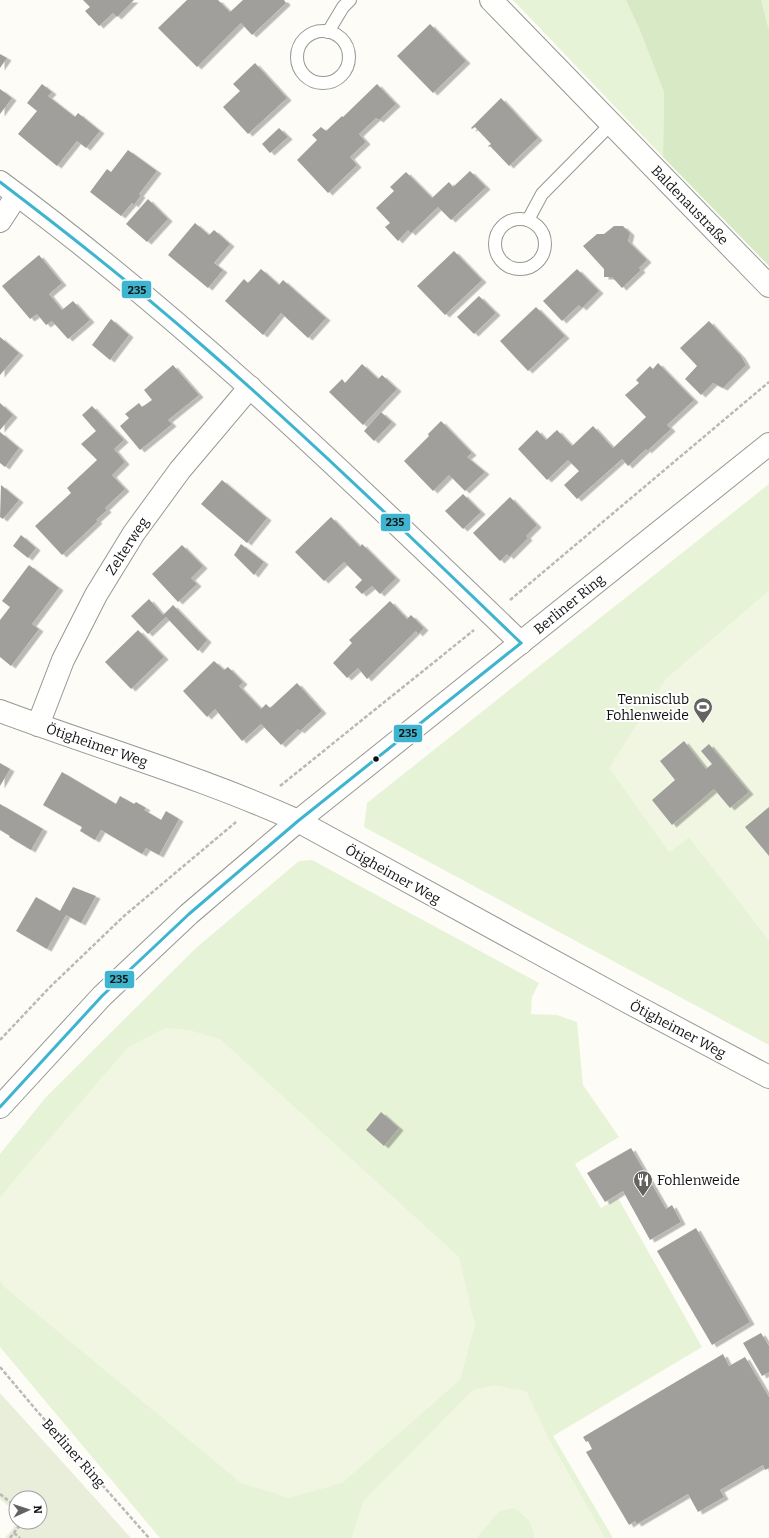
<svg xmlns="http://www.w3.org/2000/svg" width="769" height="1538" font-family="Bitter,serif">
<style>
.green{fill:#e7f3d7}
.forest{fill:#d8eac5}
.cemetery{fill:#e9eedb}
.pitch{fill:#f0f6e1}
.building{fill:#a19f9c;filter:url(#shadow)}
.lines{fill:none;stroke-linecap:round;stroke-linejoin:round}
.service-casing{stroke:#979795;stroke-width:14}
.minor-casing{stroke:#979795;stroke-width:24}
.tertiary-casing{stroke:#979795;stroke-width:24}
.path{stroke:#b9b9b8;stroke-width:2.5;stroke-dasharray:4 2;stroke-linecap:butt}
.service{stroke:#fffffe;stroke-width:12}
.minor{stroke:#fffffe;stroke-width:22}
.tertiary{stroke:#fffffe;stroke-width:22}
.bus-1-casing{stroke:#fff;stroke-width:6}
.bus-1{stroke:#3eb4cf;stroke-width:3}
.bus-dot{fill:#111;stroke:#fff;stroke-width:1.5}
.labels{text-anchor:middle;stroke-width:4;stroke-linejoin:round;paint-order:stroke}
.street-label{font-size:14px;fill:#111;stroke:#fff}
.poi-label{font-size:14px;fill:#111;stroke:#fff;text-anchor:end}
.line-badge{stroke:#fff;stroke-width:1.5}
.pale-badge-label{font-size:11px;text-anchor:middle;font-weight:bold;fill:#111}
</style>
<defs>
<filter id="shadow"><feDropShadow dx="4.5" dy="2.5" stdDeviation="0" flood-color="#0004"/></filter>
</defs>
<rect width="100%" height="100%" fill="#fdfcf7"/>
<!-- green -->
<g class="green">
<path d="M513,0H769V129L664,92L663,157Z"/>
<path d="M769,484V591L666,679L669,852L689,837L769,940V1045L364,827L367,803Z"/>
<path d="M312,860L539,983L532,997L531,1014L557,1015L577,1022L583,1085L619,1137L575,1164L601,1208L618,1198L702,1347L553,1436L613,1538H605L547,1436L526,1391L364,1500L352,1538H160L0,1347V1154L46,1097L196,948L299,861Z"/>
<path d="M514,1508C527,1516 533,1522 535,1538H476L499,1511Z"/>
</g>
<!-- forest -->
<path class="forest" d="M626,0H761L769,31V266L663,157L664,92L640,30Z"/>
<!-- cemetery -->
<path class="cemetery" d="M0,1393L131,1538H5L18,1522H40V1498H16V1512L0,1499Z"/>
<!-- pitch -->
<g class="pitch">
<path d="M769,591V940L689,837L669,852L609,768L666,679Z"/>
<path d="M165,1028L189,1030L220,1039L459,1257L475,1325L460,1380L342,1483L289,1498L241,1483L2,1285L0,1279V1197L127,1048Z"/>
<path d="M494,1385L526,1391L547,1436L605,1538H535C533,1522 527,1516 514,1508L499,1511L476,1538H352L364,1500L473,1390Z"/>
</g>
<!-- building -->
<g class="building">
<path d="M83,0H134L117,17L113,13L99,26L85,11L90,7Z"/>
<path d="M187,0H218L230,12L243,0H284L286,3L252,35L241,23L197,67L158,28Z"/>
<path d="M430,24L466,61L433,93L397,56Z"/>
<path d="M0,54L7,58L0,68Z"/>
<path d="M255,63L287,98L248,134L223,107L240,91L233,84Z"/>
<path d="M42,84L52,92L48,96L75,117L78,113L100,131L86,148L77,141L57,166L18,134L37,111L27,103Z"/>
<path d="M377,84L396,104L379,120L376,118L359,134L366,142L350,157L357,165L328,193L297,160L317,140L312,135L321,127L326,131L342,116L343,117Z"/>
<path d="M0,89L12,98L0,114Z"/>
<path d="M501,98L538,138L509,166L490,146L489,147L488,146L491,144L475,127L472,129L471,128Z"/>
<path d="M279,128L288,137L270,153L262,144Z"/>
<path d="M128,150L157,171L139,194L141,195L134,205L132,203L121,216L90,192L107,169L111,172Z"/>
<path d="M470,171L486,187L451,220L438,207L411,233L408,230L398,241L385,227L390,223L376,208L394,191L390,187L406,172L432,198L449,182L453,187Z"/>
<path d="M148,199L168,219L147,242L126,224Z"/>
<path d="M195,223L209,235L214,230L230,244L214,263L223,270L208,288L168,255Z"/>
<path d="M614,226H623L630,233L628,241L647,260L639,268L641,270L622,288L612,277H604V269L583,246L597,234H604Z"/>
<path d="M454,251L482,280L445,315L417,286Z"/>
<path d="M39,255L62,283L49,294L62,310L73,301L90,320L68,339L52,321L46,325L37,314L30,319L2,286Z"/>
<path d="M261,269L279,285L283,280L326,318L308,338L281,313L263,335L225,301L244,279L248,283Z"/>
<path d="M577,269L599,291L582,308L579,305L562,321L543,301Z"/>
<path d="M479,296L496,313L474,334L457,317Z"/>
<path d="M536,307L565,336L528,371L500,341Z"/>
<path d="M111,319L129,335L110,360L92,345Z"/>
<path d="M709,321L741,356L746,365L723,388L713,383L701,395L685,379L697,366L680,348Z"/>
<path d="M0,337L19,353L0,375Z"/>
<path d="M658,363L694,400L667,425L671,429L647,451L646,449L628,466L622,459L577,499L564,485L579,471L568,460L547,480L518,449L537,430L546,440L557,430L572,446L593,426L613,448L646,417L625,395L639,383L636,380L650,366L653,369Z"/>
<path d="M362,364L378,379L382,375L397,389L363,425L329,392L342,379L345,383Z"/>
<path d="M173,365L199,395L168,420L172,424L140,450L120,426L129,418L125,414L139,403L142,407L152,400L144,390Z"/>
<path d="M0,403L13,415L0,430Z"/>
<path d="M92,406L124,440L114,449L125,462L112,475L125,489L105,508L107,510L96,520L98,521L62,555L35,526L71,493L67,488L97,460L81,444L96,431L82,415Z"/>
<path d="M381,412L392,422L374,441L364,431Z"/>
<path d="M441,421L472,453L467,457L485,472L465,491L449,475L433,491L404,461L429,436L428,434Z"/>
<path d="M0,432L19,448L5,467L0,463Z"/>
<path d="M222,480L267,518L247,543L201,504Z"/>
<path d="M1,485L19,500L3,519L0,517Z"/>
<path d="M463,494L481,512L463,529L445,511Z"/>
<path d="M510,497L537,525L526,536L528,538L509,557L507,554L500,561L473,533Z"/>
<path d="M331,517L360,547L362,544L396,578L380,594L372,586L362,594L355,587L362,580L344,562L324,581L295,552Z"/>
<path d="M21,535L36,548L28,558L13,546Z"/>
<path d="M241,544L264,562L254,575L234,555Z"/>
<path d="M182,545L203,566L191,578L197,584L178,602L152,574Z"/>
<path d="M29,565L59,588L32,624L39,629L11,666L0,657V620L10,607L2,601Z"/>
<path d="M149,599L163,615L173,605L207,640L198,651L166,617L148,634L131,616Z"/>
<path d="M390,601L407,619L411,615L424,628L418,634L416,631L367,679L358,668L347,678L333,663L352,643L349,640Z"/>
<path d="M138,630L164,657L131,689L105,662Z"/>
<path d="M214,661L224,670L228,667L243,682L239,686L261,709L266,704L270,708L297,683L322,711L300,731L298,729L281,745L261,724L242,741L215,709L207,717L183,691Z"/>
<path d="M684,741L706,769L712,764L701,751L709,744L749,792L730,808L714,789L672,825L652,800L675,780L660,761Z"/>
<path d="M0,763L10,769L0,786Z"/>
<path d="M62,772L116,804L120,796L134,804L136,802L146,808L144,810L161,820L166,811L179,819L159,855L146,848L142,854L101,830L95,840L80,831L82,827L43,805Z"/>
<path d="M0,804L43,829L31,850L9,837L10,836L0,830Z"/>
<path d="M769,807V856L745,827Z"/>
<path d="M73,887L96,896L81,923L66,915L47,949L16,931L36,897L60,911Z"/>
<path d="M381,1112L399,1128L384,1146L366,1130Z"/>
<path d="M631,1148L666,1209L672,1205L681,1222L650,1240L623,1191L605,1202L587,1173Z"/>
<path d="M696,1228L750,1322L712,1345L657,1251Z"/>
<path d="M761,1333L769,1346V1372L762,1376L743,1343Z"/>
<path d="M723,1354L729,1366L745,1357L769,1397V1468L765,1470L763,1465L720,1490L724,1497L698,1512L688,1494L637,1524L635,1521L629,1525L586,1452L592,1449L588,1441L586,1442L583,1437Z"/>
</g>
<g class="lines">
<defs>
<g id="service">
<circle cx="323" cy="57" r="26"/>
<path d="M328,32L343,7L350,0"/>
<circle cx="520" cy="244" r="25"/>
<path d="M528,220L542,194L611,124"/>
</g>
<g id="minor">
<path d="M0,182C187,320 354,482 521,643"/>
<path d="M0,221L17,195"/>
<path d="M0,711C99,748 201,777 298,821L628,1002L769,1077"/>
<path d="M38,725L63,660L96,595L134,533L180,470L250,387"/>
</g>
<g id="tertiary">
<path d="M491,0L769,286"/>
<path d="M0,1107L102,996L189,914L298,821L769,444"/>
</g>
</defs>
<!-- service casing -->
<use href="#service" class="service-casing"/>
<!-- minor casing -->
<use href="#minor" class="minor-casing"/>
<!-- tertiary casing -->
<use href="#tertiary" class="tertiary-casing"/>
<!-- path -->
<g class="path">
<path d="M510,600L769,382"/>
<path d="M280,786L474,630"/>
<path d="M0,1040L49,988L124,916L236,822"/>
<path d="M0,1367L37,1411L149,1538"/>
<path d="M0,1494L16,1507"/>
<path d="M14,1533L20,1538"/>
<path d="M10,1538L22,1522"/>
</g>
<!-- service -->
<use href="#service" class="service"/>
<!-- minor -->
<use href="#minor" class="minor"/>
<!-- tertiary -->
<use href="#tertiary" class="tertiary"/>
<defs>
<g id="bus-1">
<path d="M0,182C70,235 138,289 204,347C313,442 417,543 521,643"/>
<path d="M0,1107L102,996L189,914L298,821L521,643"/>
</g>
</defs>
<!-- bus-1 casing -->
<use href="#bus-1" class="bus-1-casing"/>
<!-- bus-1 -->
<use href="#bus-1" class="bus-1"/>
</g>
<!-- icons -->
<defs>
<symbol id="stadium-pin" viewBox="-11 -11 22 30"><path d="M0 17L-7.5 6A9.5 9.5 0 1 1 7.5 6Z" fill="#646362" stroke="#fff"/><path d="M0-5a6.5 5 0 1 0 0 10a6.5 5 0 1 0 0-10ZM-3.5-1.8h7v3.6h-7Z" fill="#fff"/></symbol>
<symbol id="restaurant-pin" viewBox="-11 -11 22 30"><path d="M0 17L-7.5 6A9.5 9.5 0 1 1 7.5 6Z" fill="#646362" stroke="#fff"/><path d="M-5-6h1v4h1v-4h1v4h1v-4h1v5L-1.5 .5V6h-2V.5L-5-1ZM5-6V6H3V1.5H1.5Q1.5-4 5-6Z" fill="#fff"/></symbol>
</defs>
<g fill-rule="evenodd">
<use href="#stadium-pin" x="692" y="696" width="22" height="30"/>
<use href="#restaurant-pin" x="632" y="1169" width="22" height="30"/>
</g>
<!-- markers -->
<circle class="bus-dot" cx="376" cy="759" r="3.5"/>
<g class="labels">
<!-- street labels -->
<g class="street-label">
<text transform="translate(690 205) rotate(46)" y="5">Baldenaustraße</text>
<text transform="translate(127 546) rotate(-57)" y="5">Zelterweg</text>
<text transform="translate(569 604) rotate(-39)" y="5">Berliner Ring</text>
<text transform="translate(97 745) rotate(19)" y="5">Ötigheimer Weg</text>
<text transform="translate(393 874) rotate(29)" y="5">Ötigheimer Weg</text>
<text transform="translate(678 1029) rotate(28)" y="5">Ötigheimer Weg</text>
<text transform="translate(74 1453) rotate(48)" y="5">Berliner Ring</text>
</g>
<!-- poi labels -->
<g class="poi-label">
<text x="689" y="704">Tennisclub<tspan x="689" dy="16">Fohlenweide</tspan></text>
<text x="657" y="1185" text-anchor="start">Fohlenweide</text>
</g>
</g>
<g class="line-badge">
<rect x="121" y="280" width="31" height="19" rx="4" fill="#3eb4cf"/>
<rect x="380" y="513" width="31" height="19" rx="4" fill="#3eb4cf"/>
<rect x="393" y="724" width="30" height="19" rx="4" fill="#3eb4cf"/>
<rect x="104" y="970" width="31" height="19" rx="4" fill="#3eb4cf"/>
</g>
<g class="pale-badge-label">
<text x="137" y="294">235</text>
<text x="395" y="526">235</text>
<text x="408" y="737">235</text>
<text x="119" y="983">235</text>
</g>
<!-- north arrow -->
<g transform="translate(28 1510) rotate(87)"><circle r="19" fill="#ffffff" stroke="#a0a0a0"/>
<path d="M0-3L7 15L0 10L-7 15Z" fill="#646362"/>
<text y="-6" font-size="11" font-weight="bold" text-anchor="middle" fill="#111111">N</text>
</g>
</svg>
